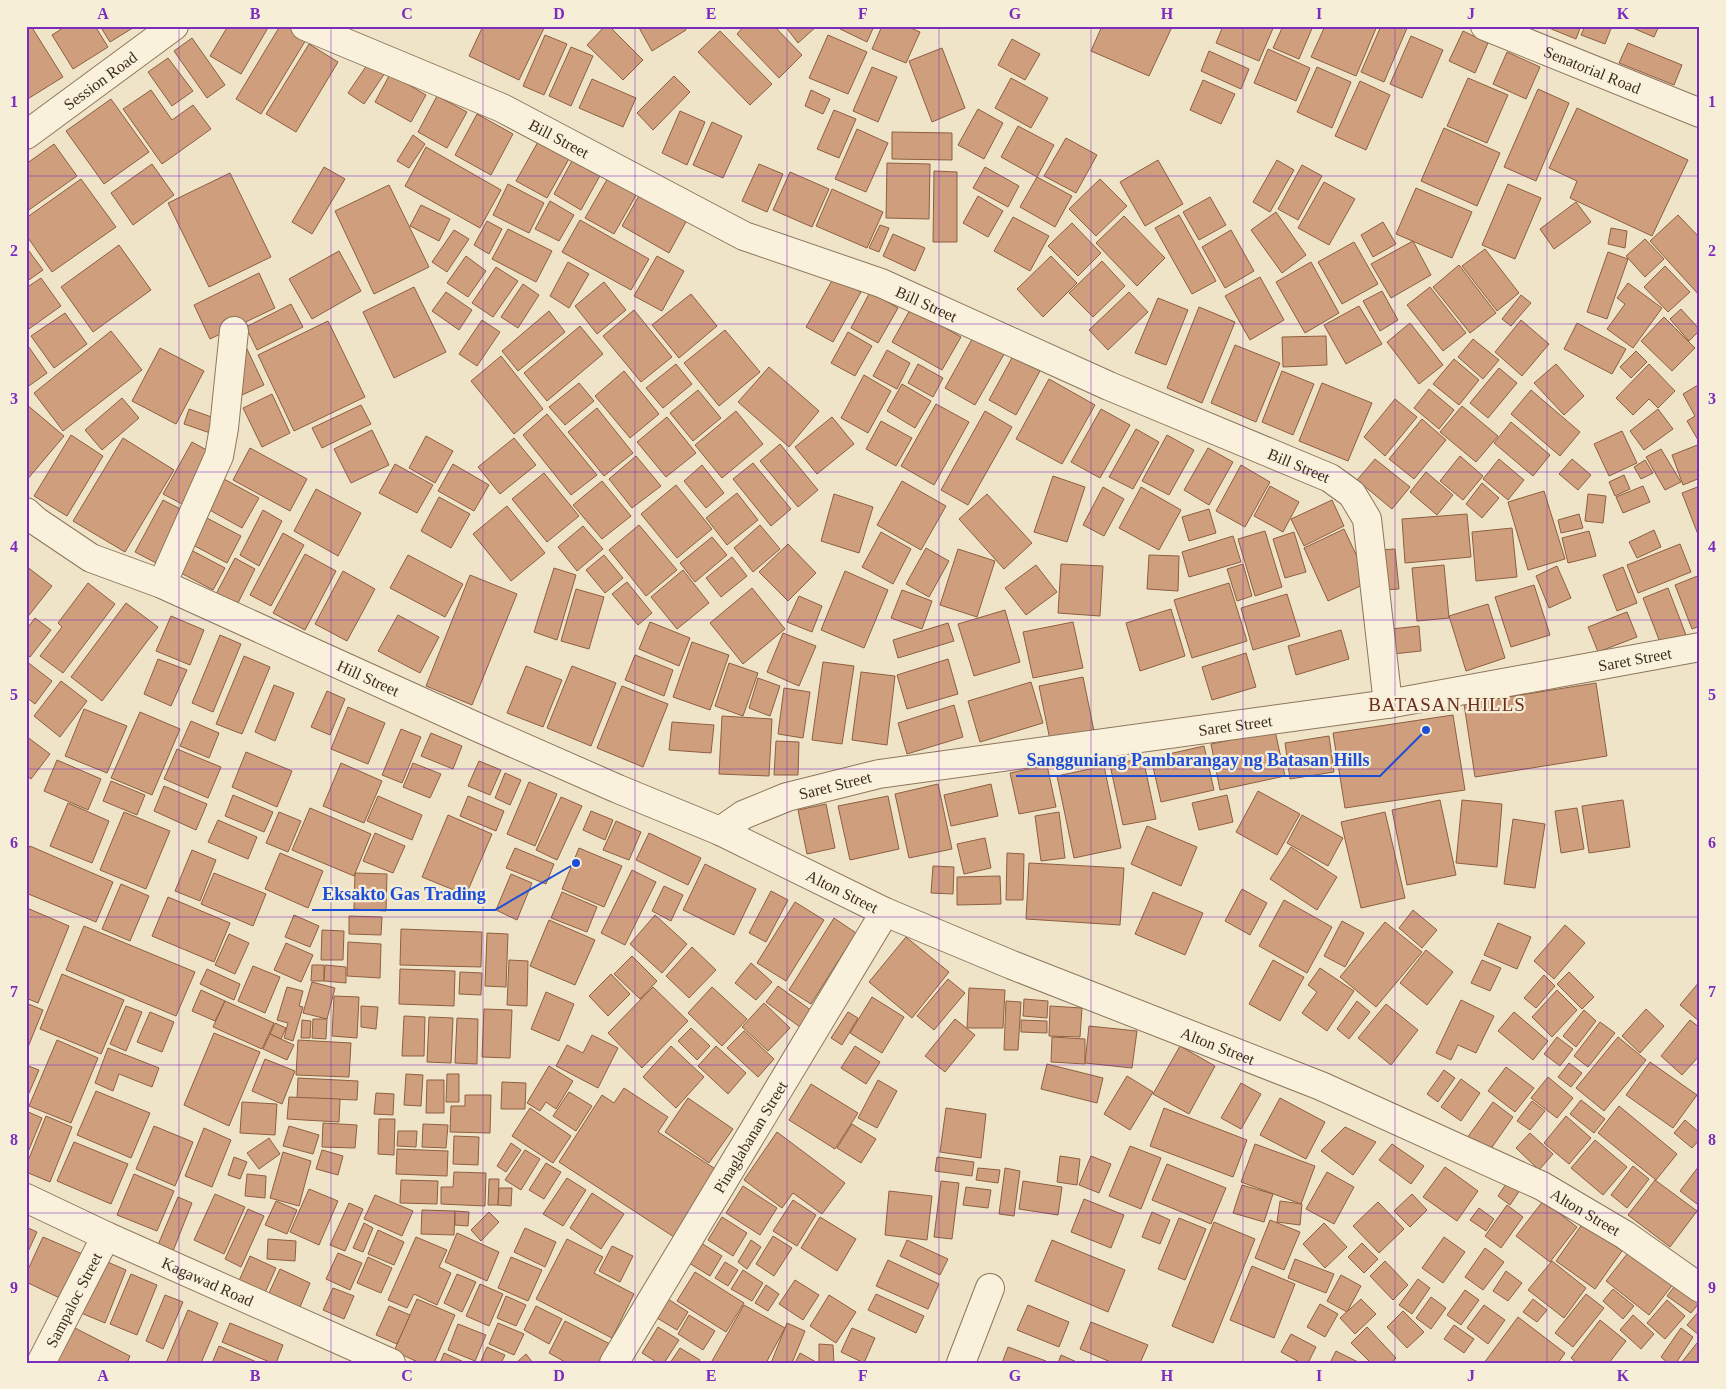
<svg xmlns="http://www.w3.org/2000/svg" width="1726" height="1389" font-family="'Times New Roman',serif">
<style>
.building{fill:#cf9f7d;stroke:#8d5f41}
.lines{fill:none;stroke-linecap:round;stroke-linejoin:round}
.minor-casing{stroke:#8d765c;stroke-width:30}
.minor{stroke:#faf1dc;stroke-width:28}
.grid{fill:none;stroke:#7b2cbf;stroke-width:1;stroke-opacity:0.55}
.labels{text-anchor:middle;stroke-width:4.5;stroke-linejoin:round;paint-order:stroke}
.street-label{font-size:16px;fill:#3d2e20;stroke:#f7eed8}
.quarter-label{font-size:19px;letter-spacing:1px;fill:#6b2e1e;stroke:#f7eed8}
.leader{fill:none;stroke:#1d4ed8;stroke-width:2}
.callout-dot{fill:#1d4ed8;stroke:#f7eed8;stroke-width:2}
.callout-label{font-size:18px;text-anchor:middle;font-weight:bold;fill:#1d4ed8;stroke:#f7eed8;stroke-width:4.5;stroke-linejoin:round;paint-order:stroke}
.neatline{fill:none;stroke:#7b2cbf;stroke-width:2}
.grid-label{font-size:16px;text-anchor:middle;font-weight:bold;fill:#7b2cbf}
</style>
<rect width="100%" height="100%" fill="#f0e4c8"/>
<!-- building -->
<g class="building">
<path d="M26,26H31L63,77L26,100Z"/>
<path d="M66,26H95L108,47L73,69L52,35Z"/>
<path d="M100,26H136L110,42Z"/>
<path d="M228,26H269L241,74L210,56Z"/>
<path d="M280,26H288L307,38L261,114L236,99Z"/>
<path d="M483,26H545L519,80L469,56Z"/>
<path d="M605,26H609L643,60L623,80L587,45Z"/>
<path d="M638,26H684L686,30L652,51Z"/>
<path d="M744,26H774L802,55L779,78L737,34Z"/>
<path d="M785,26H817L798,43Z"/>
<path d="M834,26H874L867,42Z"/>
<path d="M882,26H906L920,32L906,63L872,49Z"/>
<path d="M1102,26H1171L1172,27L1149,76L1091,51Z"/>
<path d="M1223,26H1274L1259,61L1216,43Z"/>
<path d="M1283,26H1313L1299,59L1273,48Z"/>
<path d="M1325,26H1377L1356,76L1311,57Z"/>
<path d="M1381,26H1403L1407,28L1384,82L1361,72Z"/>
<path d="M1544,26H1581L1576,39Z"/>
<path d="M1585,26H1612L1605,44L1581,35Z"/>
<path d="M1628,26H1659L1654,37Z"/>
<path d="M720,31L772,84L750,105L698,52Z"/>
<path d="M1463,31L1488,43L1475,73L1449,61Z"/>
<path d="M545,35L567,44L544,95L523,86Z"/>
<path d="M828,35L867,52L848,94L809,78Z"/>
<path d="M1411,36L1443,50L1422,98L1390,84Z"/>
<path d="M192,38L225,85L207,98L174,51Z"/>
<path d="M1012,39L1040,54L1025,80L998,65Z"/>
<path d="M1628,43L1682,65L1674,85L1619,63Z"/>
<path d="M309,44L338,62L296,132L266,114Z"/>
<path d="M571,47L593,56L571,106L549,96Z"/>
<path d="M942,48L965,108L932,122L909,61Z"/>
<path d="M1268,49L1310,68L1296,101L1254,83Z"/>
<path d="M1209,51L1249,69L1241,89L1201,71Z"/>
<path d="M1507,52L1540,67L1526,99L1493,84Z"/>
<path d="M168,58L193,91L172,106L148,72Z"/>
<path d="M369,62L385,73L364,104L348,93Z"/>
<path d="M872,67L897,77L878,122L853,111Z"/>
<path d="M1317,67L1351,82L1332,128L1297,112Z"/>
<path d="M390,74L426,95L411,122L375,102Z"/>
<path d="M674,76L690,92L653,130L637,113Z"/>
<path d="M1011,78L1048,98L1031,128L995,108Z"/>
<path d="M1468,78L1508,95L1487,143L1447,126Z"/>
<path d="M592,79L636,98L623,127L579,108Z"/>
<path d="M1203,80L1235,94L1221,124L1190,110Z"/>
<path d="M1360,81L1390,95L1366,150L1335,136Z"/>
<path d="M1538,89L1569,103L1536,181L1504,167Z"/>
<path d="M151,90L172,120L193,105L211,129L162,164L123,109Z"/>
<path d="M811,90L830,99L823,114L805,106Z"/>
<path d="M437,96L467,112L447,148L418,132Z"/>
<path d="M111,99L149,152L104,184L66,131Z"/>
<path d="M1577,108L1688,160L1652,236L1570,198L1577,181L1549,168Z"/>
<path d="M978,109L1003,123L984,159L958,145Z"/>
<path d="M834,110L856,119L839,158L817,149Z"/>
<path d="M680,111L705,122L687,165L662,153Z"/>
<path d="M477,114L513,134L491,175L455,155Z"/>
<path d="M712,122L742,136L723,178L693,165Z"/>
<path d="M1018,126L1054,145L1037,177L1001,157Z"/>
<path d="M1444,128L1500,153L1477,206L1421,181Z"/>
<path d="M857,129L888,143L866,192L835,179Z"/>
<path d="M892,132L952,133V160L892,159Z"/>
<path d="M413,135L425,144L409,168L397,161Z"/>
<path d="M1066,138L1097,155L1076,193L1044,176Z"/>
<path d="M539,140L570,157L547,198L516,181Z"/>
<path d="M54,144L77,176L26,212V164Z"/>
<path d="M426,147L501,190L480,228L405,186Z"/>
<path d="M574,157L602,172L581,210L554,194Z"/>
<path d="M1158,160L1183,204L1145,226L1120,182Z"/>
<path d="M1277,160L1294,170L1270,212L1253,202Z"/>
<path d="M887,163L930,164L929,219L886,218Z"/>
<path d="M152,164L174,195L133,225L111,193Z"/>
<path d="M759,164L783,174L767,212L742,201Z"/>
<path d="M1302,165L1322,176L1298,220L1278,209Z"/>
<path d="M324,167L345,179L312,234L292,222Z"/>
<path d="M985,167L1019,186L1008,207L973,188Z"/>
<path d="M934,171L957,172V242H933Z"/>
<path d="M790,172L829,189L812,227L773,210Z"/>
<path d="M230,173L271,257L209,287L168,203Z"/>
<path d="M609,176L638,192L614,234L585,218Z"/>
<path d="M1037,177L1072,196L1055,227L1020,207Z"/>
<path d="M81,179L116,227L52,272L26,235V218Z"/>
<path d="M1100,179L1127,206L1096,236L1069,209Z"/>
<path d="M1324,182L1355,199L1329,245L1298,228Z"/>
<path d="M508,184L544,203L529,233L493,215Z"/>
<path d="M1508,184L1541,198L1515,259L1482,245Z"/>
<path d="M389,185L429,267L374,294L335,211Z"/>
<path d="M1416,188L1472,212L1452,258L1396,234Z"/>
<path d="M832,189L883,212L867,248L816,226Z"/>
<path d="M641,192L688,218L669,253L622,226Z"/>
<path d="M978,196L1003,211L988,237L963,223Z"/>
<path d="M1210,197L1226,225L1199,240L1183,212Z"/>
<path d="M550,201L574,215L559,241L535,229Z"/>
<path d="M1576,202L1591,222L1554,249L1540,229Z"/>
<path d="M421,205L450,219L439,241L410,226Z"/>
<path d="M1276,212L1306,255L1282,273L1251,230Z"/>
<path d="M1179,215L1216,281L1192,294L1155,228Z"/>
<path d="M1678,215L1700,238L1699,295L1650,241Z"/>
<path d="M1124,216L1165,258L1137,286L1096,243Z"/>
<path d="M1013,217L1049,236L1030,271L994,251Z"/>
<path d="M580,220L649,259L631,290L562,252Z"/>
<path d="M487,221L502,229L489,254L474,245Z"/>
<path d="M1383,222L1396,244L1373,257L1361,235Z"/>
<path d="M1072,223L1101,253L1078,276L1048,246Z"/>
<path d="M880,225L889,228L879,252L869,248Z"/>
<path d="M1611,228L1627,231L1625,248L1608,244Z"/>
<path d="M508,229L552,251L536,282L492,259Z"/>
<path d="M454,230L469,239L447,272L432,262Z"/>
<path d="M1231,230L1254,271L1225,288L1202,247Z"/>
<path d="M893,234L925,248L915,271L883,256Z"/>
<path d="M1645,239L1664,259L1645,277L1626,256Z"/>
<path d="M1413,241L1431,275L1391,298L1371,264Z"/>
<path d="M1354,242L1378,284L1342,304L1318,262Z"/>
<path d="M119,245L151,290L93,332L61,287Z"/>
<path d="M26,247L43,270L26,282Z"/>
<path d="M1485,249L1519,293L1497,311L1462,266Z"/>
<path d="M339,251L361,291L312,319L289,279Z"/>
<path d="M1608,252L1628,259L1607,319L1587,312Z"/>
<path d="M466,256L486,271L468,297L447,283Z"/>
<path d="M657,256L684,271L662,311L634,296Z"/>
<path d="M1051,256L1077,283L1043,317L1017,289Z"/>
<path d="M1102,261L1125,286L1093,317L1069,293Z"/>
<path d="M568,262L589,274L569,308L550,296Z"/>
<path d="M1311,262L1339,313L1305,333L1276,282Z"/>
<path d="M1459,265L1496,313L1470,333L1433,287Z"/>
<path d="M1665,266L1690,292L1668,312L1644,287Z"/>
<path d="M496,267L518,281L493,317L472,303Z"/>
<path d="M259,273L275,308L210,339L194,305Z"/>
<path d="M834,277L861,292L833,342L806,327Z"/>
<path d="M1260,277L1284,320L1250,340L1225,296Z"/>
<path d="M41,278L61,306L26,331V288Z"/>
<path d="M604,282L626,310L597,334L575,306Z"/>
<path d="M1628,283L1662,308L1633,348L1607,329L1625,304L1617,298Z"/>
<path d="M523,284L539,295L518,328L501,317Z"/>
<path d="M414,287L446,352L394,378L363,312Z"/>
<path d="M1430,287L1466,333L1443,351L1407,305Z"/>
<path d="M1382,291L1398,320L1380,331L1363,301Z"/>
<path d="M446,292L472,310L459,330L432,311Z"/>
<path d="M870,292L898,308L878,343L851,328Z"/>
<path d="M1129,292L1148,312L1108,350L1089,330Z"/>
<path d="M691,294L717,326L679,358L652,325Z"/>
<path d="M1521,295L1531,303L1511,326L1502,319Z"/>
<path d="M1158,298L1188,310L1166,365L1135,353Z"/>
<path d="M291,304L303,327L257,350L246,327Z"/>
<path d="M1359,306L1382,344L1346,364L1324,325Z"/>
<path d="M1199,307L1235,322L1202,403L1167,388Z"/>
<path d="M911,308L961,337L942,370L892,342Z"/>
<path d="M1681,309L1700,330L1689,341L1670,319Z"/>
<path d="M634,310L672,357L641,382L603,336Z"/>
<path d="M549,311L565,332L518,371L502,351Z"/>
<path d="M65,313L87,344L54,368L31,336Z"/>
<path d="M1664,317L1695,348L1672,371L1641,341Z"/>
<path d="M482,320L500,332L477,366L459,354Z"/>
<path d="M1521,320L1549,344L1522,376L1495,352Z"/>
<path d="M328,321L365,397L294,431L258,355Z"/>
<path d="M1410,323L1443,365L1419,384L1387,342Z"/>
<path d="M1577,323L1626,349L1612,374L1564,349Z"/>
<path d="M580,326L603,354L547,401L524,373Z"/>
<path d="M725,330L760,372L719,406L684,363Z"/>
<path d="M111,331L142,370L63,431L34,393Z"/>
<path d="M239,332L264,385L231,400Z"/>
<path d="M848,332L872,346L855,376L831,363Z"/>
<path d="M976,332L1007,349L975,405L945,388Z"/>
<path d="M1326,336L1327,365L1283,367L1282,337Z"/>
<path d="M1473,339L1499,360L1483,379L1458,357Z"/>
<path d="M26,343L47,373L26,388Z"/>
<path d="M1235,345L1280,363L1256,422L1211,403Z"/>
<path d="M160,348L204,371L176,424L132,401Z"/>
<path d="M887,350L910,363L897,389L873,376Z"/>
<path d="M1636,351L1647,362L1631,378L1620,367Z"/>
<path d="M501,356L543,409L514,434L471,381Z"/>
<path d="M1013,356L1040,371L1016,415L989,400Z"/>
<path d="M1454,359L1479,380L1459,405L1433,384Z"/>
<path d="M676,364L692,384L663,408L646,388Z"/>
<path d="M918,364L943,378L933,397L908,383Z"/>
<path d="M1556,364L1584,396L1564,415L1534,383Z"/>
<path d="M1649,364L1675,391L1658,408L1649,399L1633,415L1616,398Z"/>
<path d="M769,367L819,411L789,447L738,402Z"/>
<path d="M1499,368L1517,383L1488,418L1470,403Z"/>
<path d="M624,371L659,414L630,438L595,396Z"/>
<path d="M1282,371L1314,384L1293,435L1262,422Z"/>
<path d="M864,375L891,391L868,433L841,418Z"/>
<path d="M1049,379L1095,405L1062,464L1016,439Z"/>
<path d="M579,383L594,401L565,425L549,407Z"/>
<path d="M1322,383L1372,403L1348,461L1299,441Z"/>
<path d="M902,384L931,401L915,428L887,411Z"/>
<path d="M1698,385L1700,388V439L1698,440L1687,421L1695,416L1683,394Z"/>
<path d="M1429,389L1454,410L1439,429L1414,408Z"/>
<path d="M698,390L721,418L693,441L670,413Z"/>
<path d="M1531,390L1580,432L1560,456L1511,414Z"/>
<path d="M272,394L290,433L262,447L243,408Z"/>
<path d="M122,398L139,418L102,450L85,430Z"/>
<path d="M1395,399L1417,417L1385,456L1364,437Z"/>
<path d="M26,404L64,436L26,481Z"/>
<path d="M936,404L969,422L934,485L901,466Z"/>
<path d="M361,405L371,424L322,448L312,428Z"/>
<path d="M1462,406L1498,436L1476,462L1440,432Z"/>
<path d="M597,408L633,453L604,476L568,432Z"/>
<path d="M189,409L220,420L216,435L184,424Z"/>
<path d="M1101,409L1130,425L1100,478L1071,462Z"/>
<path d="M1658,409L1673,429L1644,450L1630,431Z"/>
<path d="M736,411L763,444L722,478L695,445Z"/>
<path d="M985,411L1012,427L968,505L941,490Z"/>
<path d="M547,414L597,475L571,495L523,435Z"/>
<path d="M667,417L696,453L666,477L637,442Z"/>
<path d="M832,417L854,444L817,474L795,447Z"/>
<path d="M1422,419L1446,440L1414,479L1389,459Z"/>
<path d="M881,421L912,438L896,466L866,449Z"/>
<path d="M1511,422L1550,455L1533,476L1494,443Z"/>
<path d="M1136,429L1159,442L1133,489L1109,477Z"/>
<path d="M372,430L389,465L351,483L334,449Z"/>
<path d="M1622,431L1637,463L1609,476L1594,444Z"/>
<path d="M71,435L103,456L67,516L34,496Z"/>
<path d="M1167,435L1194,450L1169,495L1142,481Z"/>
<path d="M426,436L453,451L435,483L409,468Z"/>
<path d="M123,438L174,470L125,552L73,521Z"/>
<path d="M514,438L536,465L500,494L478,467Z"/>
<path d="M192,442L212,453L184,505L163,494Z"/>
<path d="M780,444L818,490L798,507L760,461Z"/>
<path d="M1700,444V478L1683,485L1672,455Z"/>
<path d="M250,448L307,479L290,511L233,480Z"/>
<path d="M1208,448L1233,462L1209,505L1184,490Z"/>
<path d="M1661,449L1681,482L1665,490L1646,457Z"/>
<path d="M636,456L661,486L632,508L609,479Z"/>
<path d="M1460,456L1483,476L1463,500L1440,481Z"/>
<path d="M1375,459L1410,487L1392,509L1357,480Z"/>
<path d="M1499,459L1524,480L1508,500L1483,479Z"/>
<path d="M1572,459L1591,475L1578,490L1559,474Z"/>
<path d="M1645,460L1653,473L1641,479L1634,467Z"/>
<path d="M753,463L791,509L771,526L733,479Z"/>
<path d="M395,464L433,485L417,513L379,493Z"/>
<path d="M453,464L489,485L474,511L438,491Z"/>
<path d="M702,465L724,493L706,508L684,481Z"/>
<path d="M1241,465L1270,482L1245,527L1216,511Z"/>
<path d="M1426,472L1453,495L1437,515L1410,492Z"/>
<path d="M544,473L579,516L547,542L512,499Z"/>
<path d="M1624,475L1630,489L1615,496L1609,482Z"/>
<path d="M1053,476L1085,487L1067,542L1034,532Z"/>
<path d="M222,478L259,498L242,528L206,508Z"/>
<path d="M602,481L631,516L602,539L573,505Z"/>
<path d="M902,481L946,506L921,550L877,525Z"/>
<path d="M1482,483L1499,498L1482,518L1466,504Z"/>
<path d="M676,485L712,529L677,558L641,514Z"/>
<path d="M1270,486L1299,502L1283,532L1254,516Z"/>
<path d="M1643,486L1650,502L1623,513L1616,497Z"/>
<path d="M1700,486V536L1699,537L1682,493Z"/>
<path d="M1103,487L1124,499L1104,536L1083,525Z"/>
<path d="M1141,487L1181,510L1159,550L1119,528Z"/>
<path d="M316,489L361,513L338,556L294,531Z"/>
<path d="M1544,491L1565,559L1528,570L1508,502Z"/>
<path d="M737,493L758,520L727,545L706,518Z"/>
<path d="M834,494L873,507L859,553L821,541Z"/>
<path d="M987,494L1032,543L1004,569L959,519Z"/>
<path d="M1588,494L1606,496L1603,523L1585,521Z"/>
<path d="M439,497L470,514L451,548L421,531Z"/>
<path d="M163,500L188,513L160,565L135,552Z"/>
<path d="M1332,500L1344,526L1304,546L1291,519Z"/>
<path d="M507,506L545,553L511,581L473,534Z"/>
<path d="M1209,509L1216,533L1189,541L1182,517Z"/>
<path d="M263,510L282,521L259,566L240,555Z"/>
<path d="M1467,514L1471,557L1405,563L1402,519Z"/>
<path d="M1579,514L1583,528L1561,533L1558,520Z"/>
<path d="M205,517L241,536L227,563L191,544Z"/>
<path d="M639,525L677,570L646,596L609,550Z"/>
<path d="M760,525L780,549L753,572L734,548Z"/>
<path d="M583,526L603,549L577,571L558,547Z"/>
<path d="M1512,528L1517,577L1476,581L1472,532Z"/>
<path d="M1344,529L1369,582L1328,601L1304,548Z"/>
<path d="M1654,530L1661,547L1637,558L1629,542Z"/>
<path d="M1265,531L1282,587L1255,596L1238,539Z"/>
<path d="M1589,531L1596,556L1568,563L1562,538Z"/>
<path d="M881,532L911,549L893,584L862,567Z"/>
<path d="M1294,532L1306,572L1285,578L1273,539Z"/>
<path d="M283,533L304,545L271,606L250,595Z"/>
<path d="M1233,536L1241,562L1189,577L1182,552Z"/>
<path d="M712,537L727,555L695,582L680,563Z"/>
<path d="M788,544L816,573L788,601L759,572Z"/>
<path d="M1680,544L1691,572L1638,593L1627,565Z"/>
<path d="M926,548L949,561L929,597L906,584Z"/>
<path d="M958,549L995,561L977,617L940,605Z"/>
<path d="M1395,549L1399,589L1383,590L1380,550Z"/>
<path d="M191,550L225,568L213,590L179,572Z"/>
<path d="M305,554L336,571L305,630L273,613Z"/>
<path d="M408,555L463,584L445,617L390,588Z"/>
<path d="M604,555L623,578L605,593L586,570Z"/>
<path d="M1149,555L1179,556L1178,591L1147,589Z"/>
<path d="M732,557L747,576L721,597L706,578Z"/>
<path d="M235,558L255,569L236,607L215,596Z"/>
<path d="M1061,564L1103,566L1100,616L1058,613Z"/>
<path d="M1243,564L1252,596L1237,601L1227,569Z"/>
<path d="M1036,565L1057,592L1026,615L1005,588Z"/>
<path d="M1444,565L1449,618L1417,621L1412,568Z"/>
<path d="M26,566L52,586L26,619Z"/>
<path d="M1557,566L1571,598L1549,608L1536,576Z"/>
<path d="M1623,567L1637,603L1617,611L1603,575Z"/>
<path d="M554,568L576,575L557,640L534,632Z"/>
<path d="M683,570L709,603L677,629L651,597Z"/>
<path d="M343,571L375,589L347,641L315,624Z"/>
<path d="M845,571L888,590L864,648L821,630Z"/>
<path d="M470,575L517,594L472,705L426,686Z"/>
<path d="M1700,575V626L1692,629L1675,585Z"/>
<path d="M627,582L652,613L638,625L612,594Z"/>
<path d="M88,583L115,604L63,673L40,656L62,627L58,623Z"/>
<path d="M1229,583L1247,641L1192,658L1174,600Z"/>
<path d="M1534,585L1550,635L1511,647L1495,597Z"/>
<path d="M752,588L785,629L743,664L710,623Z"/>
<path d="M1668,588L1686,635L1661,645L1643,598Z"/>
<path d="M576,589L604,597L589,649L561,641Z"/>
<path d="M902,590L932,601L922,629L891,618Z"/>
<path d="M1287,594L1300,636L1253,650L1241,608Z"/>
<path d="M799,596L822,606L812,632L787,622Z"/>
<path d="M126,603L158,627L102,701L71,677Z"/>
<path d="M1488,604L1505,658L1466,671L1449,616Z"/>
<path d="M1171,609L1185,656L1140,671L1126,623Z"/>
<path d="M1005,610L1020,662L974,676L958,624Z"/>
<path d="M1627,612L1637,637L1598,652L1588,627Z"/>
<path d="M398,615L439,637L420,673L378,651Z"/>
<path d="M171,616L204,630L190,665L156,651Z"/>
<path d="M35,618L51,630L30,657L26,654V630Z"/>
<path d="M650,622L690,638L679,666L639,649Z"/>
<path d="M1073,622L1083,668L1033,678L1023,632Z"/>
<path d="M948,623L954,641L898,658L893,640Z"/>
<path d="M1419,626L1421,651L1393,654L1391,629Z"/>
<path d="M1341,630L1349,659L1296,675L1288,646Z"/>
<path d="M783,633L816,646L799,686L767,672Z"/>
<path d="M220,635L241,644L213,712L192,703Z"/>
<path d="M692,642L729,655L710,710L673,697Z"/>
<path d="M1246,653L1256,687L1212,700L1202,667Z"/>
<path d="M635,655L673,670L664,696L625,680Z"/>
<path d="M244,656L270,667L242,734L216,724Z"/>
<path d="M158,659L187,670L171,706L144,694Z"/>
<path d="M948,659L958,694L907,709L897,675Z"/>
<path d="M26,661L52,681L35,704L26,697Z"/>
<path d="M823,662L854,666L842,744L812,740Z"/>
<path d="M729,663L758,673L743,716L715,706Z"/>
<path d="M526,666L562,680L543,727L507,713Z"/>
<path d="M572,666L616,683L591,746L547,728Z"/>
<path d="M861,672L895,676L887,745L852,740Z"/>
<path d="M1083,677L1094,731L1050,740L1039,686Z"/>
<path d="M758,678L780,686L770,716L749,708Z"/>
<path d="M61,681L87,701L60,737L34,716Z"/>
<path d="M1031,682L1043,723L980,742L968,701Z"/>
<path d="M1596,683L1607,756L1475,777L1464,704Z"/>
<path d="M274,685L294,693L275,741L255,732Z"/>
<path d="M622,686L668,704L643,767L597,748Z"/>
<path d="M784,688L810,692L803,738L778,734Z"/>
<path d="M327,691L345,699L330,735L311,727Z"/>
<path d="M954,705L963,737L907,754L898,723Z"/>
<path d="M348,707L385,723L368,764L331,749Z"/>
<path d="M84,709L127,726L107,773L65,756Z"/>
<path d="M140,712L180,729L152,795L111,778Z"/>
<path d="M1453,715L1465,790L1345,808L1333,733Z"/>
<path d="M722,716L772,719L769,776L719,774Z"/>
<path d="M191,721L219,733L209,758L180,746Z"/>
<path d="M672,722L714,725L711,753L669,750Z"/>
<path d="M401,729L421,737L402,783L382,775Z"/>
<path d="M1275,731L1285,776L1220,790L1211,744Z"/>
<path d="M431,733L462,746L453,769L421,756Z"/>
<path d="M26,736L50,754L31,779L26,775Z"/>
<path d="M1329,736L1334,772L1290,779L1285,743Z"/>
<path d="M776,741L799,742L798,775H774Z"/>
<path d="M1204,746L1214,790L1161,802L1151,758Z"/>
<path d="M177,749L221,767L208,798L164,779Z"/>
<path d="M246,752L292,771L277,807L232,787Z"/>
<path d="M1143,758L1156,819L1123,825L1110,765Z"/>
<path d="M57,760L101,779L88,810L44,791Z"/>
<path d="M479,761L501,770L490,795L468,786Z"/>
<path d="M341,763L382,781L364,823L323,806Z"/>
<path d="M413,763L441,774L430,798L403,787Z"/>
<path d="M1047,765L1056,807L1019,814L1010,773Z"/>
<path d="M1104,766L1121,848L1074,858L1057,776Z"/>
<path d="M505,773L521,780L510,805L495,798Z"/>
<path d="M111,781L145,795L137,815L103,801Z"/>
<path d="M529,782L557,794L535,846L507,834Z"/>
<path d="M938,784L952,849L909,858L895,794Z"/>
<path d="M991,784L998,816L951,826L944,795Z"/>
<path d="M164,786L207,804L196,830L154,811Z"/>
<path d="M1258,791L1300,814L1277,855L1236,832Z"/>
<path d="M233,795L273,812L264,832L225,816Z"/>
<path d="M1227,795L1233,822L1199,830L1192,803Z"/>
<path d="M378,796L422,815L412,840L367,821Z"/>
<path d="M468,796L504,811L496,831L460,816Z"/>
<path d="M888,796L899,849L850,860L838,806Z"/>
<path d="M561,797L582,806L557,860L536,850Z"/>
<path d="M1440,800L1456,875L1407,885L1392,810Z"/>
<path d="M1462,800L1502,804L1497,867L1456,863Z"/>
<path d="M1623,800L1630,847L1589,853L1582,806Z"/>
<path d="M68,803L109,821L92,863L50,846Z"/>
<path d="M826,804L835,848L807,854L798,810Z"/>
<path d="M310,808L371,834L354,876L292,850Z"/>
<path d="M1577,808L1584,849L1561,853L1555,811Z"/>
<path d="M591,811L613,820L605,840L583,830Z"/>
<path d="M124,812L170,831L146,889L100,870Z"/>
<path d="M279,812L301,821L288,852L266,843Z"/>
<path d="M1059,812L1065,858L1041,861L1035,816Z"/>
<path d="M1385,812L1405,898L1361,908L1341,822Z"/>
<path d="M448,815L492,834L466,895L422,877Z"/>
<path d="M1302,815L1343,838L1328,866L1287,843Z"/>
<path d="M1513,819L1545,824L1535,888L1504,884Z"/>
<path d="M218,820L257,837L248,859L208,842Z"/>
<path d="M616,821L641,832L629,860L603,850Z"/>
<path d="M1147,826L1197,847L1181,886L1131,864Z"/>
<path d="M375,833L405,846L393,873L363,861Z"/>
<path d="M649,833L701,858L688,885L636,860Z"/>
<path d="M985,838L991,868L964,874L957,844Z"/>
<path d="M30,846L113,882L96,922L26,893V854Z"/>
<path d="M1291,847L1337,877L1317,910L1270,879Z"/>
<path d="M515,848L554,864L546,884L506,868Z"/>
<path d="M579,848L622,866L604,907L562,889Z"/>
<path d="M192,850L216,860L200,901L175,891Z"/>
<path d="M280,853L323,871L308,908L265,889Z"/>
<path d="M1007,853L1024,854L1023,900H1006Z"/>
<path d="M1029,863L1124,868L1120,925L1026,919Z"/>
<path d="M705,864L756,889L734,935L683,910Z"/>
<path d="M933,866L954,867L953,894L931,893Z"/>
<path d="M632,870L656,882L625,945L601,933Z"/>
<path d="M214,873L266,894L253,926L201,904Z"/>
<path d="M355,873L387,874L386,911L354,909Z"/>
<path d="M511,874L532,883L517,920L496,910Z"/>
<path d="M1000,876L1001,904L957,905V877Z"/>
<path d="M121,884L149,896L130,941L102,929Z"/>
<path d="M664,886L683,895L671,921L652,911Z"/>
<path d="M1242,889L1267,903L1250,935L1225,921Z"/>
<path d="M771,891L788,900L766,942L749,933Z"/>
<path d="M562,892L597,907L587,932L551,918Z"/>
<path d="M1153,892L1203,913L1185,955L1135,934Z"/>
<path d="M168,897L230,923L214,962L152,936Z"/>
<path d="M1284,900L1332,927L1307,973L1259,946Z"/>
<path d="M795,902L824,920L786,981L757,963Z"/>
<path d="M27,908L69,926L38,1003L26,998Z"/>
<path d="M1413,910L1437,930L1422,948L1399,928Z"/>
<path d="M294,915L319,926L310,947L285,937Z"/>
<path d="M655,915L687,944L662,973L630,944Z"/>
<path d="M349,916L382,917L381,935L349,934Z"/>
<path d="M834,918L856,933L811,1004L789,990Z"/>
<path d="M549,920L595,940L575,985L530,966Z"/>
<path d="M1342,921L1364,933L1345,967L1324,956Z"/>
<path d="M1385,922L1422,952L1376,1007L1340,977Z"/>
<path d="M1498,923L1531,937L1517,969L1484,955Z"/>
<path d="M1565,925L1585,943L1554,979L1534,961Z"/>
<path d="M84,926L195,972L176,1016L66,970Z"/>
<path d="M401,929L482,932L481,967L400,965Z"/>
<path d="M322,930L344,931L343,960H321Z"/>
<path d="M487,933L508,934L506,987L485,986Z"/>
<path d="M229,934L249,943L235,974L215,965Z"/>
<path d="M906,937L949,972L912,1018L869,982Z"/>
<path d="M348,942L381,944L380,978L347,976Z"/>
<path d="M286,943L313,955L301,982L274,970Z"/>
<path d="M692,947L716,970L689,998L666,976Z"/>
<path d="M1426,950L1453,972L1427,1005L1400,983Z"/>
<path d="M632,956L657,981L640,999L614,974Z"/>
<path d="M509,960L528,961L527,1006L507,1005Z"/>
<path d="M1273,960L1304,977L1280,1021L1249,1004Z"/>
<path d="M1482,960L1501,968L1490,991L1471,983Z"/>
<path d="M751,963L772,982L756,1000L735,983Z"/>
<path d="M312,965H324V981H311Z"/>
<path d="M325,965L346,967V983L324,981Z"/>
<path d="M253,966L280,977L265,1013L238,1001Z"/>
<path d="M1320,968L1354,991L1327,1031L1302,1013L1317,992L1308,985Z"/>
<path d="M207,969L240,984L234,1000L200,984Z"/>
<path d="M400,969L455,971L454,1006L399,1004Z"/>
<path d="M460,972L482,973L481,995L459,994Z"/>
<path d="M1569,972L1594,997L1582,1009L1557,984Z"/>
<path d="M62,974L124,1000L101,1054L40,1029Z"/>
<path d="M611,974L630,994L608,1016L589,996Z"/>
<path d="M1544,975L1555,986L1536,1008L1524,998Z"/>
<path d="M948,979L965,993L934,1030L917,1016Z"/>
<path d="M1700,981V1022L1680,1005Z"/>
<path d="M312,982L335,988L327,1019L303,1013Z"/>
<path d="M778,986L812,1011L800,1027L766,1002Z"/>
<path d="M287,987L303,991L299,1006L303,1007L293,1041L284,1038L288,1023L277,1020Z"/>
<path d="M653,987L688,1021L642,1068L608,1033Z"/>
<path d="M712,987L747,1019L722,1046L688,1013Z"/>
<path d="M969,988L1005,990L1003,1028H967Z"/>
<path d="M201,990L225,1001L215,1021L192,1011Z"/>
<path d="M1557,990L1577,1010L1552,1037L1532,1017Z"/>
<path d="M546,992L574,1004L559,1041L531,1029Z"/>
<path d="M334,996L359,997L357,1038L332,1036Z"/>
<path d="M872,997L904,1017L882,1053L850,1033Z"/>
<path d="M1024,999L1048,1001L1047,1018L1023,1016Z"/>
<path d="M1461,1000L1494,1016L1476,1053L1458,1045L1451,1060L1436,1053Z"/>
<path d="M225,1001L274,1023L262,1049L213,1027Z"/>
<path d="M1006,1001L1021,1002L1018,1050H1004Z"/>
<path d="M1357,1001L1370,1012L1349,1039L1337,1029Z"/>
<path d="M26,1003L43,1010L26,1052Z"/>
<path d="M764,1003L790,1028L768,1051L742,1027Z"/>
<path d="M1386,1004L1418,1030L1391,1065L1358,1038Z"/>
<path d="M126,1006L142,1012L126,1051L110,1044Z"/>
<path d="M361,1006L378,1007L376,1029L361,1027Z"/>
<path d="M1050,1006L1082,1008L1080,1037L1049,1036Z"/>
<path d="M484,1009L512,1010L510,1058L482,1057Z"/>
<path d="M1646,1009L1664,1026L1640,1053L1622,1036Z"/>
<path d="M1584,1010L1596,1021L1576,1047L1563,1036Z"/>
<path d="M150,1012L174,1022L162,1052L137,1042Z"/>
<path d="M848,1012L858,1018L842,1045L831,1038Z"/>
<path d="M1514,1012L1548,1041L1533,1060L1498,1031Z"/>
<path d="M404,1016L425,1017L424,1056H402Z"/>
<path d="M429,1017L453,1018L451,1063L427,1062Z"/>
<path d="M457,1018L478,1019L477,1064L455,1063Z"/>
<path d="M313,1019H327L326,1039L312,1038Z"/>
<path d="M955,1019L975,1035L945,1072L925,1056Z"/>
<path d="M302,1020L311,1021L310,1038H301Z"/>
<path d="M1021,1020L1047,1021V1033L1021,1032Z"/>
<path d="M1690,1020L1700,1028V1055L1682,1075L1661,1056Z"/>
<path d="M1600,1022L1615,1033L1588,1067L1574,1056Z"/>
<path d="M275,1023L286,1028L281,1039L270,1034Z"/>
<path d="M1089,1026L1137,1031L1132,1068L1085,1063Z"/>
<path d="M691,1028L710,1046L697,1060L678,1041Z"/>
<path d="M744,1031L774,1059L758,1077L727,1048Z"/>
<path d="M214,1033L260,1052L229,1126L184,1105Z"/>
<path d="M270,1034L294,1045L287,1060L263,1049Z"/>
<path d="M592,1035L618,1048L598,1088L556,1066L567,1045L583,1053Z"/>
<path d="M1052,1037L1085,1039V1064L1051,1062Z"/>
<path d="M1557,1037L1573,1049L1560,1066L1544,1054Z"/>
<path d="M1618,1037L1646,1060L1604,1111L1576,1088Z"/>
<path d="M57,1040L98,1058L71,1123L29,1106Z"/>
<path d="M298,1040L351,1043L349,1077L296,1075Z"/>
<path d="M671,1046L704,1077L676,1108L643,1077Z"/>
<path d="M716,1046L746,1073L728,1094L698,1066Z"/>
<path d="M855,1046L880,1062L866,1084L841,1068Z"/>
<path d="M1180,1046L1215,1066L1189,1114L1153,1094Z"/>
<path d="M108,1048L159,1068L152,1087L119,1074L113,1091L95,1083Z"/>
<path d="M265,1059L295,1071L282,1104L252,1091Z"/>
<path d="M1650,1062L1697,1095L1673,1128L1626,1095Z"/>
<path d="M1569,1063L1582,1073L1571,1087L1558,1077Z"/>
<path d="M1047,1064L1103,1078L1097,1103L1041,1089Z"/>
<path d="M26,1065L39,1070L26,1100Z"/>
<path d="M549,1066L573,1081L556,1109L546,1102L540,1111L527,1103Z"/>
<path d="M1506,1067L1534,1088L1515,1112L1488,1091Z"/>
<path d="M1444,1070L1455,1078L1438,1102L1427,1094Z"/>
<path d="M406,1074L423,1075L421,1106L404,1105Z"/>
<path d="M447,1074H459V1102H446Z"/>
<path d="M1127,1076L1153,1092L1130,1130L1104,1114Z"/>
<path d="M1548,1077L1573,1098L1557,1118L1531,1098Z"/>
<path d="M298,1078L358,1081L357,1100L297,1098Z"/>
<path d="M1461,1079L1480,1093L1461,1121L1441,1107Z"/>
<path d="M427,1080H444V1113H426Z"/>
<path d="M878,1080L897,1091L877,1128L858,1118Z"/>
<path d="M502,1082L526,1083L525,1109H501Z"/>
<path d="M1241,1083L1261,1094L1241,1129L1221,1118Z"/>
<path d="M811,1084L858,1113L835,1149L789,1120Z"/>
<path d="M624,1088L668,1117L658,1132L717,1170L674,1237L559,1162L602,1095L614,1103Z"/>
<path d="M96,1091L150,1113L131,1158L77,1135Z"/>
<path d="M569,1092L592,1106L576,1131L553,1116Z"/>
<path d="M376,1093L394,1094L393,1115L374,1114Z"/>
<path d="M465,1095H491L490,1133L450,1132L451,1106H465Z"/>
<path d="M289,1097L340,1099L339,1122L287,1119Z"/>
<path d="M688,1098L733,1129L709,1163L665,1132Z"/>
<path d="M1280,1098L1325,1122L1306,1159L1260,1135Z"/>
<path d="M1581,1100L1605,1119L1594,1133L1570,1114Z"/>
<path d="M1532,1101L1545,1111L1530,1130L1517,1121Z"/>
<path d="M242,1102L277,1104L275,1135L240,1133Z"/>
<path d="M1493,1102L1513,1117L1488,1153L1467,1138Z"/>
<path d="M1619,1106L1677,1154L1656,1180L1598,1133Z"/>
<path d="M530,1108L571,1136L553,1163L512,1136Z"/>
<path d="M946,1108L986,1114L981,1158L940,1152Z"/>
<path d="M1164,1108L1247,1140L1233,1177L1150,1146Z"/>
<path d="M26,1111L42,1118L26,1157Z"/>
<path d="M46,1116L72,1127L50,1182L26,1172V1166Z"/>
<path d="M1566,1116L1591,1138L1569,1164L1544,1143Z"/>
<path d="M379,1119H395L394,1155L378,1154Z"/>
<path d="M1685,1120L1700,1133V1139L1692,1148L1674,1133Z"/>
<path d="M323,1123L357,1125L355,1148L322,1147Z"/>
<path d="M423,1124L448,1125L446,1148L422,1147Z"/>
<path d="M852,1124L876,1139L861,1163L837,1148Z"/>
<path d="M154,1126L193,1142L175,1186L136,1169Z"/>
<path d="M289,1126L319,1135L313,1154L283,1146Z"/>
<path d="M1345,1127L1376,1142L1353,1175L1321,1151Z"/>
<path d="M204,1128L231,1140L212,1187L185,1176Z"/>
<path d="M398,1131H417L416,1147L397,1146Z"/>
<path d="M777,1132L845,1183L822,1214L793,1193L782,1208L744,1180Z"/>
<path d="M1530,1133L1553,1154L1539,1170L1516,1148Z"/>
<path d="M454,1136L479,1137L478,1165L453,1164Z"/>
<path d="M269,1138L280,1154L259,1169L247,1153Z"/>
<path d="M1595,1140L1627,1167L1603,1195L1571,1168Z"/>
<path d="M74,1142L128,1164L111,1204L57,1181Z"/>
<path d="M511,1143L521,1150L506,1172L497,1166Z"/>
<path d="M1255,1144L1315,1166L1301,1204L1241,1182Z"/>
<path d="M1392,1144L1424,1166L1411,1184L1379,1160Z"/>
<path d="M1130,1146L1161,1158L1141,1209L1109,1196Z"/>
<path d="M397,1149L448,1151L447,1176L396,1174Z"/>
<path d="M322,1150L343,1156L338,1175L316,1169Z"/>
<path d="M525,1150L540,1159L521,1190L505,1180Z"/>
<path d="M283,1152L311,1161L299,1206L270,1198Z"/>
<path d="M1060,1156L1080,1159L1077,1185L1057,1182Z"/>
<path d="M1091,1156L1111,1164L1099,1193L1079,1185Z"/>
<path d="M234,1157L247,1162L240,1179L228,1175Z"/>
<path d="M937,1157L974,1162L972,1176L935,1171Z"/>
<path d="M546,1163L561,1172L544,1199L529,1190Z"/>
<path d="M1167,1164L1226,1188L1211,1224L1152,1200Z"/>
<path d="M1633,1166L1649,1179L1627,1208L1611,1195Z"/>
<path d="M1699,1166L1700,1201L1697,1204L1680,1191Z"/>
<path d="M1445,1167L1478,1191L1457,1221L1423,1197Z"/>
<path d="M978,1168L1000,1170L998,1183L976,1180Z"/>
<path d="M1005,1168L1020,1171L1014,1216L999,1214Z"/>
<path d="M454,1172L486,1173L485,1206L441,1204V1187H453Z"/>
<path d="M1327,1172L1354,1187L1334,1224L1306,1209Z"/>
<path d="M134,1174L174,1191L157,1231L117,1215Z"/>
<path d="M247,1174L266,1176L265,1198L245,1196Z"/>
<path d="M567,1178L586,1190L563,1226L543,1214Z"/>
<path d="M489,1179H499L498,1205H488Z"/>
<path d="M401,1180L438,1181L437,1204L400,1203Z"/>
<path d="M1655,1180L1697,1211L1670,1247L1628,1215Z"/>
<path d="M941,1181L959,1183L952,1239L934,1237Z"/>
<path d="M1023,1181L1062,1187L1058,1215L1019,1209Z"/>
<path d="M1508,1181L1520,1190L1510,1205L1498,1196Z"/>
<path d="M1242,1185L1273,1194L1264,1222L1233,1213Z"/>
<path d="M743,1186L777,1208L760,1235L726,1213Z"/>
<path d="M966,1187L991,1190L988,1208L963,1205Z"/>
<path d="M499,1188H512L511,1206L498,1205Z"/>
<path d="M309,1189L338,1201L319,1245L290,1232Z"/>
<path d="M889,1191L932,1196L927,1240L885,1235Z"/>
<path d="M592,1193L624,1214L601,1249L570,1228Z"/>
<path d="M215,1194L245,1207L224,1254L194,1240Z"/>
<path d="M1412,1194L1427,1210L1410,1227L1394,1211Z"/>
<path d="M375,1195L413,1211L402,1236L364,1219Z"/>
<path d="M178,1197L192,1203L173,1251L158,1245Z"/>
<path d="M1084,1199L1124,1215L1111,1248L1071,1232Z"/>
<path d="M793,1200L816,1215L797,1246L773,1231Z"/>
<path d="M276,1201L297,1210L287,1234L265,1225Z"/>
<path d="M1280,1201L1302,1204L1300,1225L1277,1222Z"/>
<path d="M1543,1201L1577,1227L1550,1262L1516,1236Z"/>
<path d="M1378,1202L1404,1229L1379,1253L1353,1226Z"/>
<path d="M349,1203L363,1209L345,1251L330,1245Z"/>
<path d="M1507,1205L1523,1217L1501,1248L1485,1236Z"/>
<path d="M1479,1208L1494,1219L1486,1231L1470,1220Z"/>
<path d="M248,1209L264,1216L241,1267L225,1259Z"/>
<path d="M422,1210L455,1211L454,1235L421,1234Z"/>
<path d="M455,1211L469,1212L468,1226L455,1225Z"/>
<path d="M489,1212L499,1222L481,1241L471,1230Z"/>
<path d="M1152,1212L1170,1220L1160,1244L1142,1237Z"/>
<path d="M722,1217L747,1233L733,1256L708,1240Z"/>
<path d="M820,1217L856,1239L837,1271L801,1248Z"/>
<path d="M1179,1218L1206,1229L1185,1280L1158,1269Z"/>
<path d="M1270,1220L1300,1232L1284,1270L1255,1258Z"/>
<path d="M1214,1222L1255,1239L1213,1343L1172,1326Z"/>
<path d="M364,1223L373,1228L363,1252L353,1248Z"/>
<path d="M1324,1223L1347,1247L1325,1268L1303,1244Z"/>
<path d="M1583,1223L1622,1251L1595,1289L1556,1261Z"/>
<path d="M26,1227L37,1232L26,1256Z"/>
<path d="M525,1228L556,1242L545,1267L514,1252Z"/>
<path d="M378,1230L404,1242L394,1265L368,1254Z"/>
<path d="M457,1233L499,1252L487,1281L445,1262Z"/>
<path d="M773,1236L792,1248L774,1276L756,1264Z"/>
<path d="M43,1237L87,1256L66,1301L26,1282V1274Z"/>
<path d="M416,1237L447,1250L439,1267L451,1273L437,1305L414,1294L407,1308L388,1300Z"/>
<path d="M1444,1237L1465,1252L1443,1283L1422,1268Z"/>
<path d="M268,1239L296,1241L295,1261L267,1259Z"/>
<path d="M567,1239L603,1257L594,1273L634,1294L612,1338L536,1299Z"/>
<path d="M751,1240L761,1247L747,1269L738,1262Z"/>
<path d="M907,1240L948,1259L940,1275L900,1256Z"/>
<path d="M1052,1240L1125,1270L1108,1312L1035,1281Z"/>
<path d="M701,1243L722,1256L710,1276L689,1263Z"/>
<path d="M1362,1243L1378,1259L1364,1273L1348,1257Z"/>
<path d="M612,1246L633,1256L620,1282L599,1271Z"/>
<path d="M1485,1248L1504,1262L1483,1290L1465,1277Z"/>
<path d="M1631,1249L1674,1283L1649,1315L1606,1281Z"/>
<path d="M338,1253L362,1263L350,1290L326,1279Z"/>
<path d="M250,1256L276,1268L264,1295L238,1283Z"/>
<path d="M368,1257L392,1268L381,1293L357,1283Z"/>
<path d="M511,1257L542,1270L528,1301L498,1288Z"/>
<path d="M1295,1259L1334,1274L1326,1293L1288,1278Z"/>
<path d="M103,1260L126,1270L105,1323L81,1313Z"/>
<path d="M888,1260L939,1284L928,1309L876,1286Z"/>
<path d="M1385,1261L1408,1285L1393,1300L1370,1276Z"/>
<path d="M1552,1261L1586,1288L1564,1318L1528,1290Z"/>
<path d="M725,1262L738,1270L728,1286L715,1278Z"/>
<path d="M1252,1266L1295,1284L1274,1338L1230,1320Z"/>
<path d="M280,1269L310,1283L300,1307L269,1293Z"/>
<path d="M743,1270L763,1283L752,1301L731,1289Z"/>
<path d="M1506,1271L1522,1283L1508,1301L1493,1291Z"/>
<path d="M695,1272L744,1303L726,1332L677,1301Z"/>
<path d="M131,1274L157,1285L137,1335L110,1324Z"/>
<path d="M457,1274L476,1282L462,1312L444,1303Z"/>
<path d="M1341,1275L1361,1286L1347,1312L1327,1301Z"/>
<path d="M1418,1279L1430,1288L1412,1314L1399,1305Z"/>
<path d="M795,1280L819,1295L803,1320L779,1304Z"/>
<path d="M1678,1282L1700,1298V1302L1691,1313L1667,1296Z"/>
<path d="M480,1284L503,1294L489,1326L466,1316Z"/>
<path d="M766,1285L779,1294L768,1311L755,1303Z"/>
<path d="M333,1288L354,1296L344,1319L323,1310Z"/>
<path d="M1613,1289L1634,1306L1623,1319L1603,1301Z"/>
<path d="M1465,1290L1479,1300L1461,1325L1447,1315Z"/>
<path d="M876,1294L924,1316L916,1333L868,1310Z"/>
<path d="M1586,1294L1604,1308L1573,1347L1555,1333Z"/>
<path d="M165,1295L183,1302L163,1349L146,1341Z"/>
<path d="M829,1295L856,1312L836,1343L810,1326Z"/>
<path d="M506,1296L526,1305L516,1326L497,1318Z"/>
<path d="M1431,1297L1446,1308L1431,1329L1416,1318Z"/>
<path d="M417,1299L455,1315L434,1363H420L394,1351Z"/>
<path d="M668,1299L688,1312L677,1330L657,1318Z"/>
<path d="M1361,1299L1376,1314L1355,1334L1340,1318Z"/>
<path d="M1533,1299L1547,1310L1537,1322L1523,1312Z"/>
<path d="M1667,1300L1685,1316L1665,1339L1647,1323Z"/>
<path d="M1320,1304L1338,1314L1325,1337L1307,1327Z"/>
<path d="M744,1305L785,1328L766,1363H715L712,1361Z"/>
<path d="M1028,1305L1069,1322L1059,1347L1017,1330Z"/>
<path d="M1484,1305L1505,1320L1488,1344L1467,1328Z"/>
<path d="M389,1306L410,1315L397,1344L376,1335Z"/>
<path d="M536,1306L562,1319L549,1344L524,1330Z"/>
<path d="M188,1310L218,1323L201,1363H166Z"/>
<path d="M1700,1310V1336L1687,1325Z"/>
<path d="M1403,1311L1424,1332L1407,1348L1387,1327Z"/>
<path d="M689,1315L715,1331L703,1350L678,1334Z"/>
<path d="M1633,1315L1654,1334L1641,1349L1620,1330Z"/>
<path d="M1518,1317L1565,1353L1558,1363H1484Z"/>
<path d="M1600,1320L1626,1341L1609,1363H1577L1571,1358Z"/>
<path d="M565,1321L610,1344L601,1363H567L549,1353Z"/>
<path d="M1091,1322L1148,1345L1140,1363H1113L1080,1349Z"/>
<path d="M230,1323L283,1345L276,1363H272L222,1342Z"/>
<path d="M498,1323L524,1334L514,1355L489,1344Z"/>
<path d="M787,1323L805,1331L792,1363H771Z"/>
<path d="M458,1324L486,1335L475,1361L448,1350Z"/>
<path d="M1454,1325L1474,1339L1464,1353L1444,1339Z"/>
<path d="M73,1327L130,1356L127,1363H56Z"/>
<path d="M658,1327L679,1340L664,1363H658L642,1353Z"/>
<path d="M1367,1327L1396,1358L1391,1363H1371L1351,1343Z"/>
<path d="M852,1328L875,1338L864,1363L841,1352Z"/>
<path d="M1681,1328L1693,1337L1676,1363H1668L1661,1357Z"/>
<path d="M1291,1334L1316,1347L1308,1363H1301L1281,1352Z"/>
<path d="M1697,1343L1700,1345V1363H1681Z"/>
<path d="M819,1344L833,1345L834,1363H819Z"/>
<path d="M219,1346L259,1363H212Z"/>
<path d="M487,1347L505,1355L501,1363H485L481,1361Z"/>
<path d="M1008,1347L1046,1361L1045,1363H1002Z"/>
<path d="M680,1348L700,1360L698,1363H670Z"/>
<path d="M1336,1351L1360,1363H1330Z"/>
<path d="M444,1353L466,1363H440Z"/>
<path d="M800,1353L816,1362V1363H795Z"/>
<path d="M526,1354L533,1363H516Z"/>
<path d="M1061,1355L1079,1363H1058Z"/>
</g>
<g class="lines">
<defs>
<g id="minor">
<path id="s1" d="M305,26L502,108L744,236L881,283L1109,386L1330,478L1352,494L1367,519L1388,704"/>
<path id="s2" d="M1485,26L1700,113"/>
<path id="s3" d="M26,135L174,26"/>
<path id="s4" d="M26,512L36,521L91,558L162,584L477,727L618,789L720,831L885,912L1012,965L1321,1086L1542,1186L1625,1235L1700,1288"/>
<path d="M162,584L219,456L224,428L234,331"/>
<path id="s5" d="M720,831L743,815L787,797L879,774L1388,704L1700,647"/>
<path id="s6" d="M26,1198L106,1236L391,1363"/>
<path id="s7" d="M41,1363L106,1236"/>
<path id="s8" d="M614,1363L885,912"/>
<path d="M961,1363L990,1288"/>
</g>
</defs>
<!-- minor casing -->
<use href="#minor" class="minor-casing"/>
<!-- minor -->
<use href="#minor" class="minor"/>
</g>
<!-- grid -->
<path class="grid" d="M179,26V1363M331,26V1363M483,26V1363M635,26V1363M787,26V1363M939,26V1363M1091,26V1363M1243,26V1363M1395,26V1363M1547,26V1363M26,176H1700M26,324H1700M26,472H1700M26,620H1700M26,769H1700M26,917H1700M26,1065H1700M26,1213H1700"/>
<g class="labels">
<!-- street labels -->
<g class="street-label">
<text dy="6" stroke="none"><textPath href="#s2" startOffset="116">Senatorial Road</textPath></text>
<text dy="6" stroke="none"><textPath href="#s3" startOffset="92">Session Road</textPath></text>
<text dy="6" stroke="none"><textPath href="#s1" startOffset="278">Bill Street</textPath></text>
<text dy="6" stroke="none"><textPath href="#s1" startOffset="682">Bill Street</textPath></text>
<text dy="6" stroke="none"><textPath href="#s1" startOffset="1088">Bill Street</textPath></text>
<text dy="6" stroke="none"><textPath href="#s5" startOffset="935">Saret Street</textPath></text>
<text dy="6" stroke="none"><textPath href="#s4" startOffset="382">Hill Street</textPath></text>
<text dy="6" stroke="none"><textPath href="#s5" startOffset="530">Saret Street</textPath></text>
<text dy="6" stroke="none"><textPath href="#s5" startOffset="125">Saret Street</textPath></text>
<text dy="6" stroke="none"><textPath href="#s4" startOffset="902">Alton Street</textPath></text>
<text dy="6" stroke="none"><textPath href="#s4" startOffset="1308">Alton Street</textPath></text>
<text dy="6" stroke="none"><textPath href="#s8" startOffset="264">Pinaglabanan Street</textPath></text>
<text dy="6" stroke="none"><textPath href="#s4" startOffset="1712">Alton Street</textPath></text>
<text dy="6" stroke="none"><textPath href="#s6" startOffset="200">Kagawad Road</textPath></text>
<text dy="6" stroke="none"><textPath href="#s7" startOffset="71">Sampaloc Street</textPath></text>
</g>
<!-- quarter labels -->
<g class="quarter-label">
<text x="1447" y="711">BATASAN HILLS</text>
</g>
</g>
<!-- callouts -->
<path class="leader" d="M1426 730L1380 776H1016M576 863L495 910H312"/>
<g class="callout-dot">
<circle cx="1426" cy="730" r="5"/>
<circle cx="576" cy="863" r="5"/>
</g>
<g class="callout-label">
<text x="1198" y="766">Sangguniang Pambarangay ng Batasan Hills</text>
<text x="404" y="900">Eksakto Gas Trading</text>
</g>
<!-- border -->
<rect width="1726" height="1389" fill="none" stroke="#f7eed8" stroke-width="55"/>
<rect x="28" y="28" width="1670" height="1334" class="neatline"/>
<g class="grid-label">
<text x="103" y="19">A</text>
<text x="255" y="19">B</text>
<text x="407" y="19">C</text>
<text x="559" y="19">D</text>
<text x="711" y="19">E</text>
<text x="863" y="19">F</text>
<text x="1015" y="19">G</text>
<text x="1167" y="19">H</text>
<text x="1319" y="19">I</text>
<text x="1471" y="19">J</text>
<text x="1623" y="19">K</text>
<text x="14" y="107">1</text>
<text x="1712" y="107">1</text>
<text x="14" y="256">2</text>
<text x="1712" y="256">2</text>
<text x="14" y="404">3</text>
<text x="1712" y="404">3</text>
<text x="14" y="552">4</text>
<text x="1712" y="552">4</text>
<text x="14" y="700">5</text>
<text x="1712" y="700">5</text>
<text x="14" y="848">6</text>
<text x="1712" y="848">6</text>
<text x="14" y="997">7</text>
<text x="1712" y="997">7</text>
<text x="14" y="1145">8</text>
<text x="1712" y="1145">8</text>
<text x="14" y="1293">9</text>
<text x="1712" y="1293">9</text>
<text x="103" y="1381">A</text>
<text x="255" y="1381">B</text>
<text x="407" y="1381">C</text>
<text x="559" y="1381">D</text>
<text x="711" y="1381">E</text>
<text x="863" y="1381">F</text>
<text x="1015" y="1381">G</text>
<text x="1167" y="1381">H</text>
<text x="1319" y="1381">I</text>
<text x="1471" y="1381">J</text>
<text x="1623" y="1381">K</text>
</g>
</svg>
